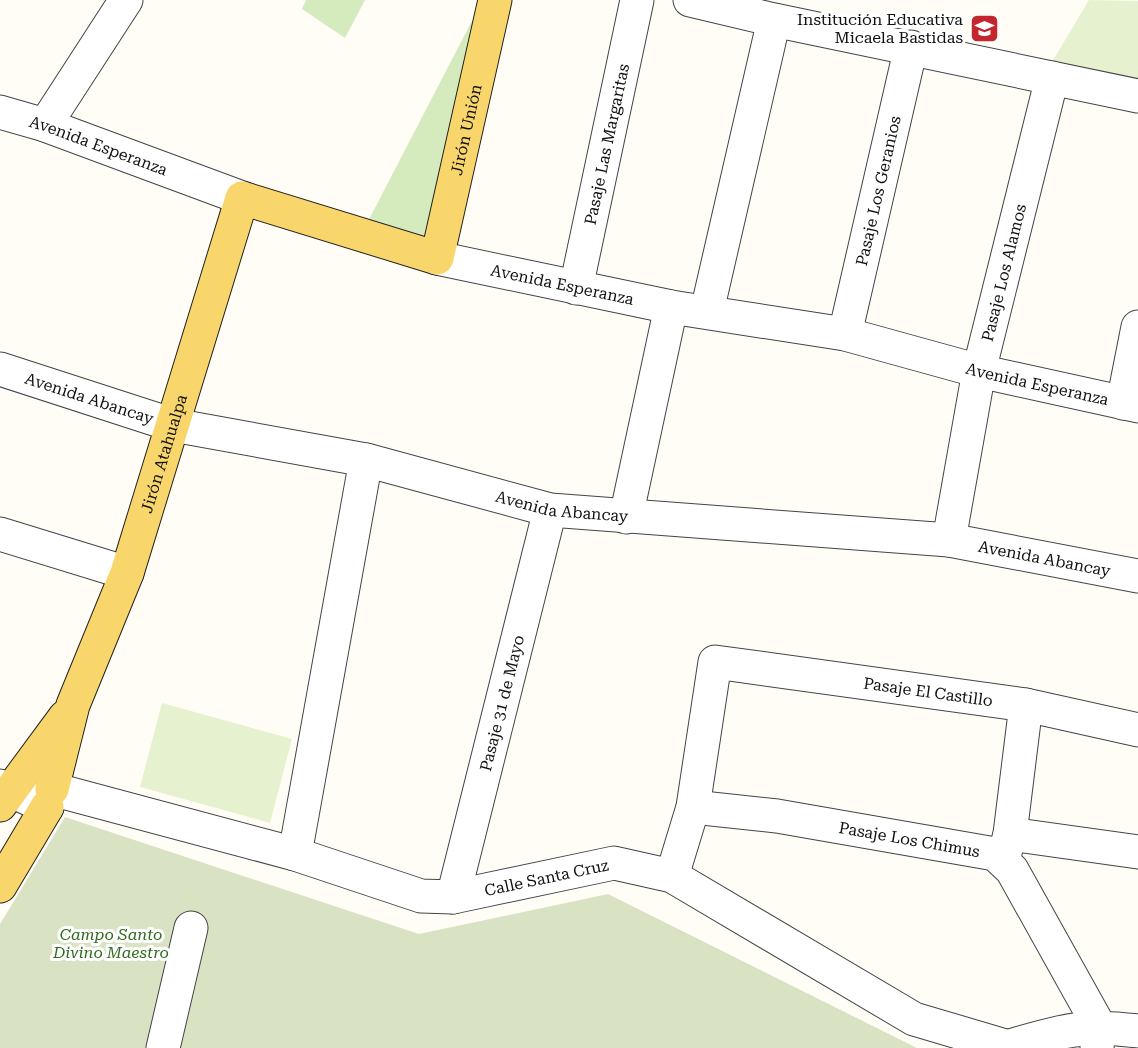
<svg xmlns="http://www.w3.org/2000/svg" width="1138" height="1048" font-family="'Roboto Serif',serif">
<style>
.green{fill:#d5ebbd}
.cemetery{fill:#d9e3c4}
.pitch{fill:#e6f2cf}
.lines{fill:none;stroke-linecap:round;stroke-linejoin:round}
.minor-casing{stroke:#444;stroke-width:35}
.major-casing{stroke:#222;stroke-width:35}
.minor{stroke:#fff;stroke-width:33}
.major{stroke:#f9d66b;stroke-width:33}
.labels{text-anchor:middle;stroke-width:6;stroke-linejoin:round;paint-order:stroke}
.poi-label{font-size:16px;fill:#111;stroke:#fff;text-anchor:end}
.street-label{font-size:16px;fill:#111;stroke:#fff}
.park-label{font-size:16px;font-style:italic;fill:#2f6b1f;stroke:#fff}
</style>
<rect width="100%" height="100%" fill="#fffdf5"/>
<!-- green -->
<g class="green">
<path d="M306,0H365L345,38L302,9Z"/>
<path d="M475,15L486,18L428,249L364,229Z"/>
</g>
<!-- cemetery -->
<path class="cemetery" d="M65,817L419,934L608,894L917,1048H0V924Z"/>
<!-- pitch -->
<g class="pitch">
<path d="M1089,0L1138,1V83L1049,67Z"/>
<path d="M162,703L292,739L270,823L140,787Z"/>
</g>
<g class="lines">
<defs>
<g id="minor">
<path d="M690,0L774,20L1138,96"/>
<path id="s1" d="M0,112L45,125L242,198"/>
<path d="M45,125L126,0"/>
<path id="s2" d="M437,258L671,307L845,334L979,371L1138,406"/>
<path id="s3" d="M576,288L637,0"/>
<path d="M707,311L774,20"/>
<path id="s4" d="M845,334L911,47"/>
<path id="s5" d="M0,369L173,425L366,460L550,510L949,540L1138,576"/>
<path d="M1123,403L1138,327"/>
<path d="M626,517L671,307"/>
<path d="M0,534L127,573"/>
<path id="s6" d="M949,540L979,371L1052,78"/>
<path id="s7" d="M0,786L47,807L52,789L295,854L421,896L453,897L614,863L672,876L914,1019L1012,1048"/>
<path id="s8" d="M693,807L777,816L995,854L1012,870L1099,1026L1097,1048"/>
<path d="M1010,834L1138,852"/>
<path d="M295,854L366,460"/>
<path d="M1003,860L1010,834L1026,705"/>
<path id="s9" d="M672,876L693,807L715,662L1026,705L1138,730"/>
<path id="s10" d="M453,897L550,510"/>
<path d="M1010,1046C1061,1031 1083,1024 1138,1031"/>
<path d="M163,1048L191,928"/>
</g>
<g id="major">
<path id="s11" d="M52,789L73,705L127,573L242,198L437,258L495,0"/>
<path d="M0,805L65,717"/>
<path d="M0,886L47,807"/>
</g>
</defs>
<!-- minor casing -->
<use href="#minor" class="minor-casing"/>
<!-- major casing -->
<use href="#major" class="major-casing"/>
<!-- minor -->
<use href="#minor" class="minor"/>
<!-- major -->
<use href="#major" class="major"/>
</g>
<!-- icons -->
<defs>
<symbol id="school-square" viewBox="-11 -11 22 22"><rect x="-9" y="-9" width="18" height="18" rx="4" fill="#c4262e" stroke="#fff"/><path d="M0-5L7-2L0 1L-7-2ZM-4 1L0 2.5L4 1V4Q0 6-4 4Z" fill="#fff"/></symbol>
</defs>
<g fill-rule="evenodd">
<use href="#school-square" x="968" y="12" width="33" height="33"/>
</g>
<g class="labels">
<!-- poi labels -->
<g class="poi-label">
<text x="963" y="25">Institución Educativa<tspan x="963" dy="18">Micaela Bastidas</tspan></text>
</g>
<!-- street labels -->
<g class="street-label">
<text dy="6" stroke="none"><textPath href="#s11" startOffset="957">Jirón Unión</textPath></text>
<text dy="6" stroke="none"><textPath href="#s3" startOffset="147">Pasaje Las Margaritas</textPath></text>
<text dy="6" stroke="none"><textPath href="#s1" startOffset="104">Avenida Esperanza</textPath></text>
<text dy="6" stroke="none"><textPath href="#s4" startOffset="147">Pasaje Los Geranios</textPath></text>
<text dy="6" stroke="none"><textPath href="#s6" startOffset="273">Pasaje Los Alamos</textPath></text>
<text dy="6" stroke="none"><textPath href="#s2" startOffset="128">Avenida Esperanza</textPath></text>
<text dy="6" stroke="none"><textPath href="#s2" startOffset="614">Avenida Esperanza</textPath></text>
<text dy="6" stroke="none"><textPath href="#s5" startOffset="94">Avenida Abancay</textPath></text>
<text dy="6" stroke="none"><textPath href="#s11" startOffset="354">Jirón Atahualpa</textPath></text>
<text dy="6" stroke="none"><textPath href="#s5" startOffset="580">Avenida Abancay</textPath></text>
<text dy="6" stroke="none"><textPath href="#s5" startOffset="1066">Avenida Abancay</textPath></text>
<text dy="6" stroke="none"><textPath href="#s9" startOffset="434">Pasaje El Castillo</textPath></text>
<text dy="6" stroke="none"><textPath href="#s10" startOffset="200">Pasaje 31 de Mayo</textPath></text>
<text dy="6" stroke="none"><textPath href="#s8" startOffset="219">Pasaje Los Chimus</textPath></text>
<text dy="6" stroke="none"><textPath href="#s7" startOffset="582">Calle Santa Cruz</textPath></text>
</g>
<!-- park labels -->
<g class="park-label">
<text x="111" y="940">Campo Santo<tspan x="111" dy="18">Divino Maestro</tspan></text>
</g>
</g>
</svg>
